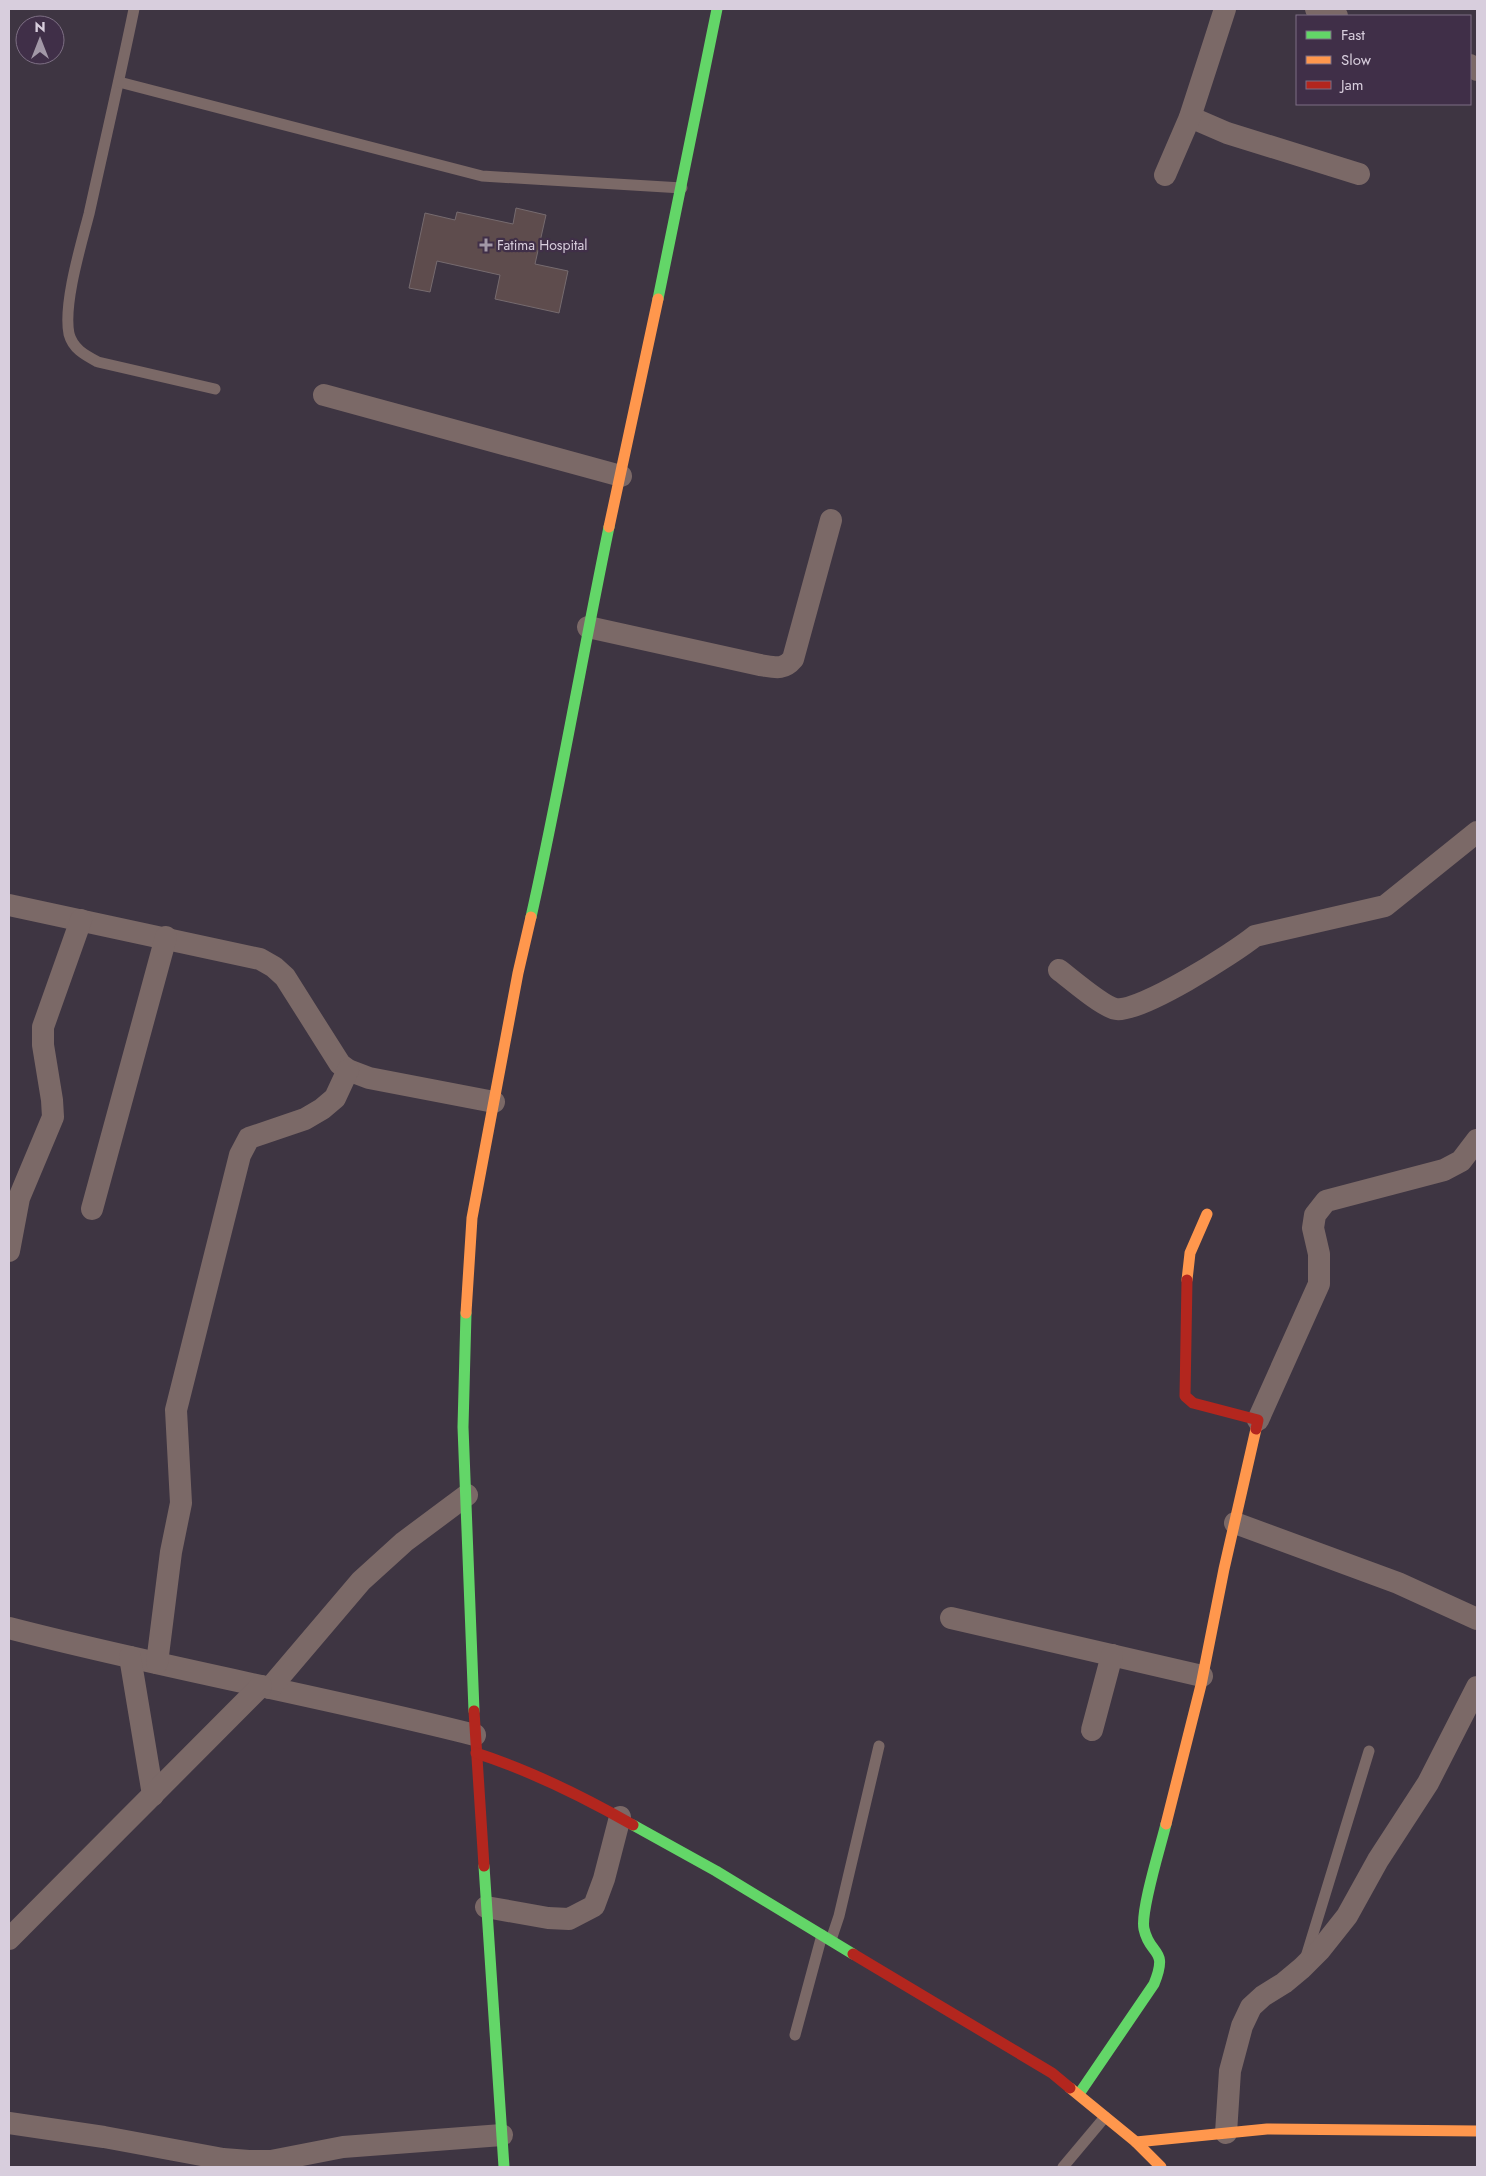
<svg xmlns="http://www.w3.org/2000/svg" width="1486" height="2176" font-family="Jost,sans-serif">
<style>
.building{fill:#5e4c4d;stroke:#766b6f}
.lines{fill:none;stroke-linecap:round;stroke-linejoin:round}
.lane{stroke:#7b6967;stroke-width:11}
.street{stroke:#7b6967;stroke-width:22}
.fast{stroke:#63d668;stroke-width:11}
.slow{stroke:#ff974d;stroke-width:11}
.jam{stroke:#b3261e;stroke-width:11}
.poi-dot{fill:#a298a7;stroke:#402f48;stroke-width:2}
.labels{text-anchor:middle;stroke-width:4.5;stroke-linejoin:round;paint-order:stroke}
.poi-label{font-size:14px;fill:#d8cedd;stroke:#402f48;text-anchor:start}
</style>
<rect width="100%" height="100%" fill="#3e3542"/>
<!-- building -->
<path class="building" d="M516,208L546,215L535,264L568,271L559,313L495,299L500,275L437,261L430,292L409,288L425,213L455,220L457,212L513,224Z"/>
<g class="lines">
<!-- lane -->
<g class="lane">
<path d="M134,9C120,77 104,146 89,214C81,245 63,304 69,334C73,349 85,355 98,362L215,389"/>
<path d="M119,82L482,176L682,188"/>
<path d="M831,1940L839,1916L879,1746"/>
<path d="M1305,1960L1369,1751"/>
<path d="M795,2035L822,1935"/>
<path d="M1063,2167L1105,2117"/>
</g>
<!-- street -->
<g class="street">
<path d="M1316,9L1337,16"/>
<path d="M1470,65L1477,70"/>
<path d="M1190,117L1227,133L1359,174"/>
<path d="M1165,175L1190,117L1225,9"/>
<path d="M324,395L621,476"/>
<path d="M588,627L760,665C774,667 783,671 793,659L831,520"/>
<path d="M9,905L260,959L274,967L285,977L340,1064L348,1070L369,1078L494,1102"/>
<path d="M1059,970C1071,979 1103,1007 1116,1009C1140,1013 1234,953 1255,936L1385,906L1477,832"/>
<path d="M92,1209L166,937"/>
<path d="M9,1251L19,1198L53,1117L52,1100L43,1045V1027L81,920"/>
<path d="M1258,1420L1319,1284V1254L1313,1228L1315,1215L1326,1201L1444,1170L1461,1161L1477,1140"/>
<path d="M1235,1523L1398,1583L1477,1619"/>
<path d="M951,1618L1202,1676"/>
<path d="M9,1628C163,1668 321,1696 475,1735"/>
<path d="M130,1657L153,1795"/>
<path d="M157,1663L171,1552L181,1503L176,1410L240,1155L249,1138L305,1119L322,1109L335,1098L348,1070"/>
<path d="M270,1688L361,1581L404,1542L467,1495"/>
<path d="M1092,1730L1112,1655"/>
<path d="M486,1907L548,1918L569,1919L594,1906L604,1879L620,1817"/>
<path d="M9,1939L261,1686"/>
<path d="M9,2123L104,2137L223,2159L249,2161H271L343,2147L502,2135"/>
<path d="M1226,2133L1230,2071L1242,2026L1251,2007L1263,1996L1284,1983L1302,1968L1320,1950L1347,1916L1378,1860L1428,1783L1477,1687"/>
</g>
<!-- fast -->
<g class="fast">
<path d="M658,299L717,9"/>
<path d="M531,917C560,788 582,657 609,527"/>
<path d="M466,1313L463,1427L474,1711"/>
<path d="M633,1825L716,1871L853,1954"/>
<path d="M484,1866L504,2167"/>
<path d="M1079,2094L1154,1984C1169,1947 1150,1957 1144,1929C1140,1911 1161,1845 1166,1824"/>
</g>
<!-- slow -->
<g class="slow">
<path d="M609,527L658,299"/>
<path d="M1187,1280L1190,1253L1207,1214"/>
<path d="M466,1313L472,1218L518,973L531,917"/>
<path d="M1166,1824L1201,1685L1224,1569L1256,1429"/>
<path d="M1070,2088L1136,2142L1161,2167"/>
<path d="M1136,2142L1267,2129L1477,2131"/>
</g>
<!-- jam -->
<g class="jam">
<path d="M1187,1280L1185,1396L1193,1403L1258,1420L1256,1429"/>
<path d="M474,1711L484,1866"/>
<path d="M476,1753C532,1771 582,1796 633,1825"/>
<path d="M853,1954L1052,2073L1070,2088"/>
</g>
</g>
<!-- markers -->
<path class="poi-dot" d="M483.5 237.5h5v5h5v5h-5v5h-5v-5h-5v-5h5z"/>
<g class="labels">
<!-- poi labels -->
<g class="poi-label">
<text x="497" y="250">Fatima Hospital</text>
</g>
</g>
<!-- border -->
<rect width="1486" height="2176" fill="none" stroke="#d8cedd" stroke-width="20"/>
<!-- legend -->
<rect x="1296" y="15" width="175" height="90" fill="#402f48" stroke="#7d6f84"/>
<rect x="1306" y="31" width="25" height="8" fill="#63d668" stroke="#7d6f84"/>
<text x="1341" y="40" font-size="15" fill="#d8cedd">Fast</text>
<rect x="1306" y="56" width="25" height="8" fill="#ff974d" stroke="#7d6f84"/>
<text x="1341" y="65" font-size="15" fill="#d8cedd">Slow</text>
<rect x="1306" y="81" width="25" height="8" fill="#b3261e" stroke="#7d6f84"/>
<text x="1341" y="90" font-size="15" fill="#d8cedd">Jam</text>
<!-- north arrow -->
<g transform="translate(40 40)"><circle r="24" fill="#402f48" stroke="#7d6f84"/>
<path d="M0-4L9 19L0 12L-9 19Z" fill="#a298a7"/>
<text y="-8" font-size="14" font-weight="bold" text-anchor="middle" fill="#d8cedd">N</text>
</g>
</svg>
